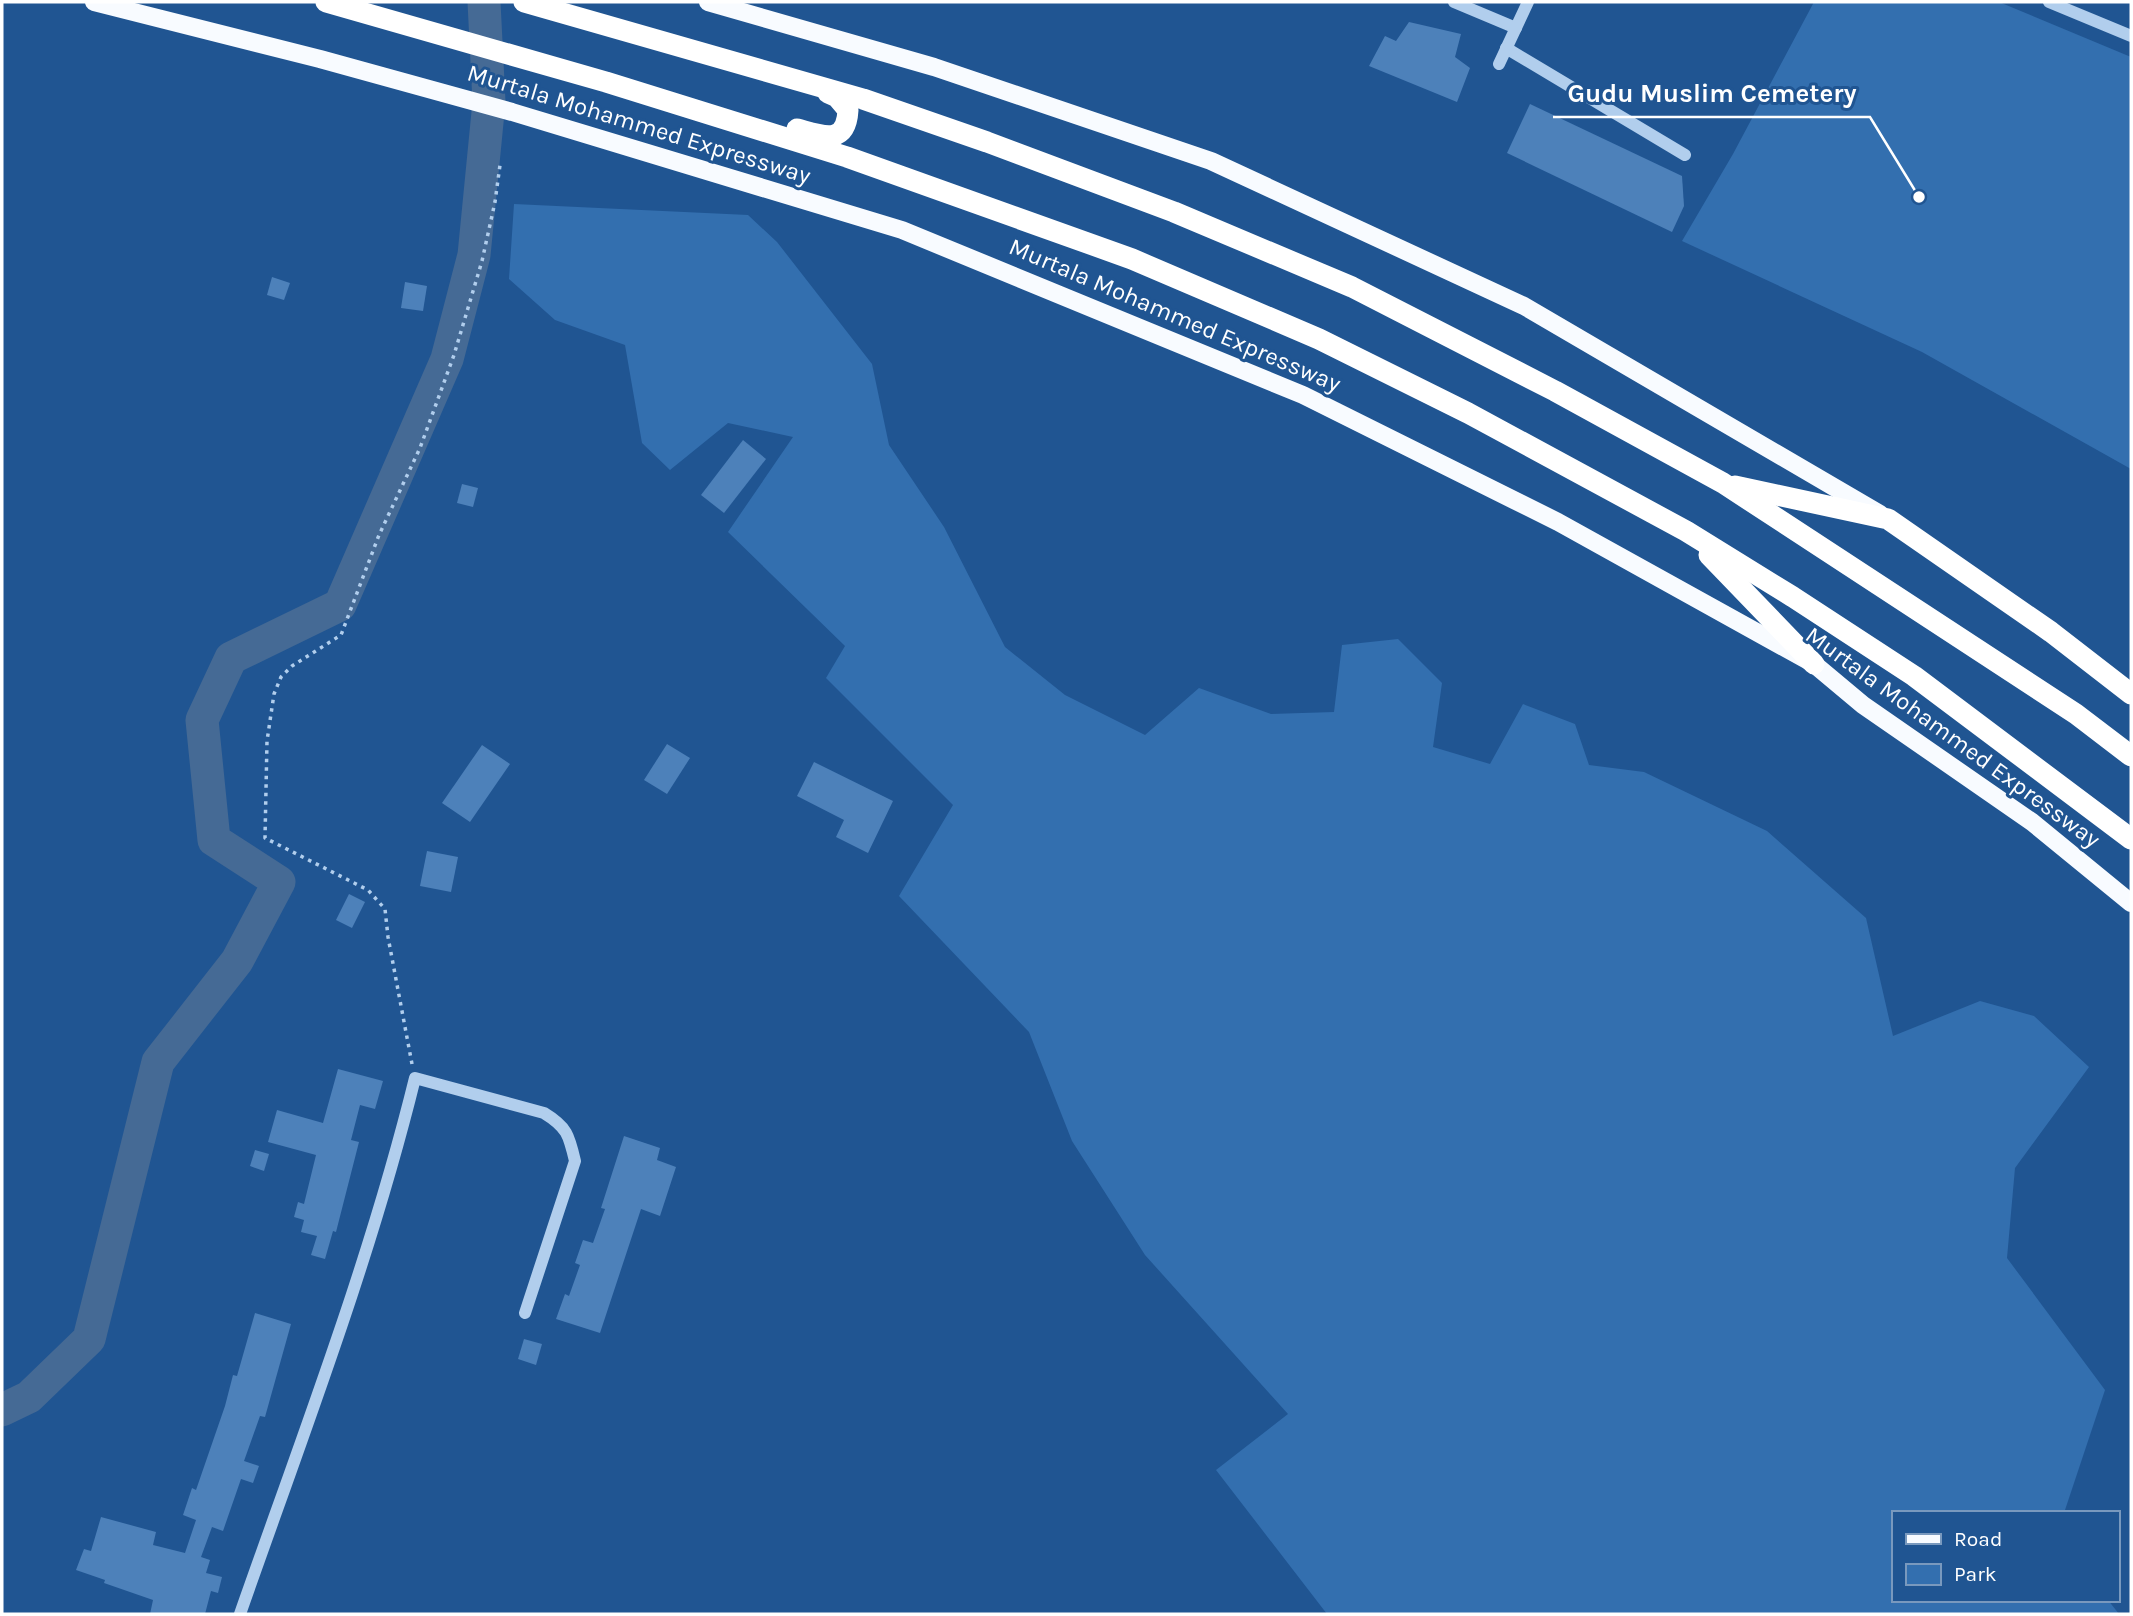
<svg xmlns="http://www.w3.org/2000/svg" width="2133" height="1616" font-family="Karla,sans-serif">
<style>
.green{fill:#336faf}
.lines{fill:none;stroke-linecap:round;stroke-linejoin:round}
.river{stroke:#456a95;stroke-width:33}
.building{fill:#4d81ba}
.path{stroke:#b1ceed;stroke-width:3.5;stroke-dasharray:3.5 5;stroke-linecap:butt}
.minor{stroke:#b1ceed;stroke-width:12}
.major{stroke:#f8fbff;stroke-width:18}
.highway{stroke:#fff;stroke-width:21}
.labels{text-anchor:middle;stroke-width:6;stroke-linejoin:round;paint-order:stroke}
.street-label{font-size:24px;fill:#fff;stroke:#205592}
.leader{fill:none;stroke:#fff;stroke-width:2.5}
.callout-dot{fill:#fff;stroke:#205592;stroke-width:2.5}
.callout-label{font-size:26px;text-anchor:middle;font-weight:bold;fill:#fff;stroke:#205592;stroke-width:6;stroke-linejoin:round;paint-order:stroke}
</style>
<rect width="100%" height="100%" fill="#205592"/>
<!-- green -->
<g class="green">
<path d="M1814,2H1999L2131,57V469L1922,352L1682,241L1733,154Z"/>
<path d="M514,204L748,215L777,242L872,364L889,445L944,527L1005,647L1065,695L1145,735L1199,688L1271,714L1334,712L1342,645L1398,639L1442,683L1433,747L1490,764L1523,704L1575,724L1589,765L1644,772L1767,831L1866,918L1893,1036L1980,1001L2034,1016L2089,1067L2015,1168L2007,1258L2105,1390L2064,1513H1893V1600H2108L2119,1614H1327L1216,1470L1288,1414L1145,1255L1072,1141L1029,1032L899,896L953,805L826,678L845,646L728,532L793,437L728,423L670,470L642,443L625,345L555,320L509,279Z"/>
</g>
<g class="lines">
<!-- river -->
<path class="river" d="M2,1410L29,1397L89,1339L158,1062L237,961L279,882L214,840L202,720L231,658L340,605L447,359L474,255L489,102L484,2"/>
</g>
<!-- building -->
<g class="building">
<path d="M1409,22L1461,34L1455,57L1470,68L1457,102L1369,66L1385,36L1396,41Z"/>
<path d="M1530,104L1682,176L1684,206L1672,232L1507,153Z"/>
<path d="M272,277L290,283L284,300L267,295Z"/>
<path d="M405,282L427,286L423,311L401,308Z"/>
<path d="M743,440L766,459L724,513L701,495Z"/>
<path d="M462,484L478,488L473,507L457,503Z"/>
<path d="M667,744L690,758L667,794L644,780Z"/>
<path d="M482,745L510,764L470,822L442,803Z"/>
<path d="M814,762L893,801L868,853L836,837L844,820L797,796Z"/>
<path d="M427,851L458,857L451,892L420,886Z"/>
<path d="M349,894L365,902L352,928L336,920Z"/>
<path d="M338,1069L383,1081L375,1109L360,1105L351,1140L359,1142L336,1232L333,1231L325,1259L311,1255L317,1236L301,1232L304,1220L294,1217L298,1202L304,1204L316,1155L268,1142L277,1110L323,1123Z"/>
<path d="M624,1136L660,1148L657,1160L676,1167L660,1216L641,1209L600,1333L556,1319L565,1294L569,1296L580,1265L575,1263L583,1240L593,1243L605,1209L601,1208Z"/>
<path d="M255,1150L269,1154L264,1171L250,1166Z"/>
<path d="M255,1313L291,1324L265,1417L260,1416L244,1461L259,1466L253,1483L241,1479L223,1531L212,1527L201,1557L210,1560L206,1573L222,1577L218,1593L211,1591L205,1614H150L153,1600L104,1583L105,1580L76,1570L84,1549L91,1551L101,1517L156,1532L153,1545L185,1553L196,1520L183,1515L192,1488L196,1490L225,1406L233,1375L237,1376Z"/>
<path d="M524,1339L542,1344L536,1365L518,1359Z"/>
</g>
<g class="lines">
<!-- path -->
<path class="path" d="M412,1064L388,937L385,909L368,890L265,838L267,741L274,694L281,677L292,666L341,635L379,535L420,448L454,355L482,261L495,202L500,165"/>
<!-- minor -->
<g class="minor">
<path d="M1454,2L1516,28"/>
<path d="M2049,2L2131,36"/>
<path d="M1506,48L1685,155"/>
<path d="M1499,64L1528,2"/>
<path d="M240,1614C302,1437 370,1261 415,1078L544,1113C567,1127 569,1135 575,1161L525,1313"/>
</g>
<!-- major -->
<g class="major">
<path d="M94,2L320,59L512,112L902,230L1303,395L1558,522L1814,664L1863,705L2032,822L2131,903"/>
<path d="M708,2L934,67L1211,161L1524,306L1880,514"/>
</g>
<!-- highway -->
<g class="highway">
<path d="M326,2L606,82L847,157L1132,259L1319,339L1468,413L1686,531L1793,597L1914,676L2131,839"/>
<path d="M524,2L863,99L987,142L1174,212L1352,287L1555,391L1723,483L2076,714L2131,756"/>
<path d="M797,129C823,136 846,146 848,110L837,97L828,93"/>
<path d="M1735,486L1888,519L2051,632L2131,694"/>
<path d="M1709,555L1814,664"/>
</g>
</g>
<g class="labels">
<!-- street labels -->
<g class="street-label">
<text transform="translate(639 124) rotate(17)" y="8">Murtala Mohammed Expressway</text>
<text transform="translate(1175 315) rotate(23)" y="8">Murtala Mohammed Expressway</text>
<text transform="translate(1953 737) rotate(36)" y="8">Murtala Mohammed Expressway</text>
</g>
</g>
<!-- callouts -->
<path class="leader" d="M1919 197L1870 117H1553"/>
<circle class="callout-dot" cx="1919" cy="197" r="7"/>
<g class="callout-label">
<text x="1712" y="102">Gudu Muslim Cemetery</text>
</g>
<!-- border -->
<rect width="2133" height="1616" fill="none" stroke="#ffffff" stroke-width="7"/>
<!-- legend -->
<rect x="1892" y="1511" width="228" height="91" fill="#205592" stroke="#7999be" stroke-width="2"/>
<rect x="1906" y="1534" width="35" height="10" fill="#f8fbff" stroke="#7999be" stroke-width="2"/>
<text x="1954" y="1546" font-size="21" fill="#ffffff">Road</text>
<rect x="1906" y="1564" width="35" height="21" fill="#336faf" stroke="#7999be" stroke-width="2"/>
<text x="1954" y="1581" font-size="21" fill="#ffffff">Park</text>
</svg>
